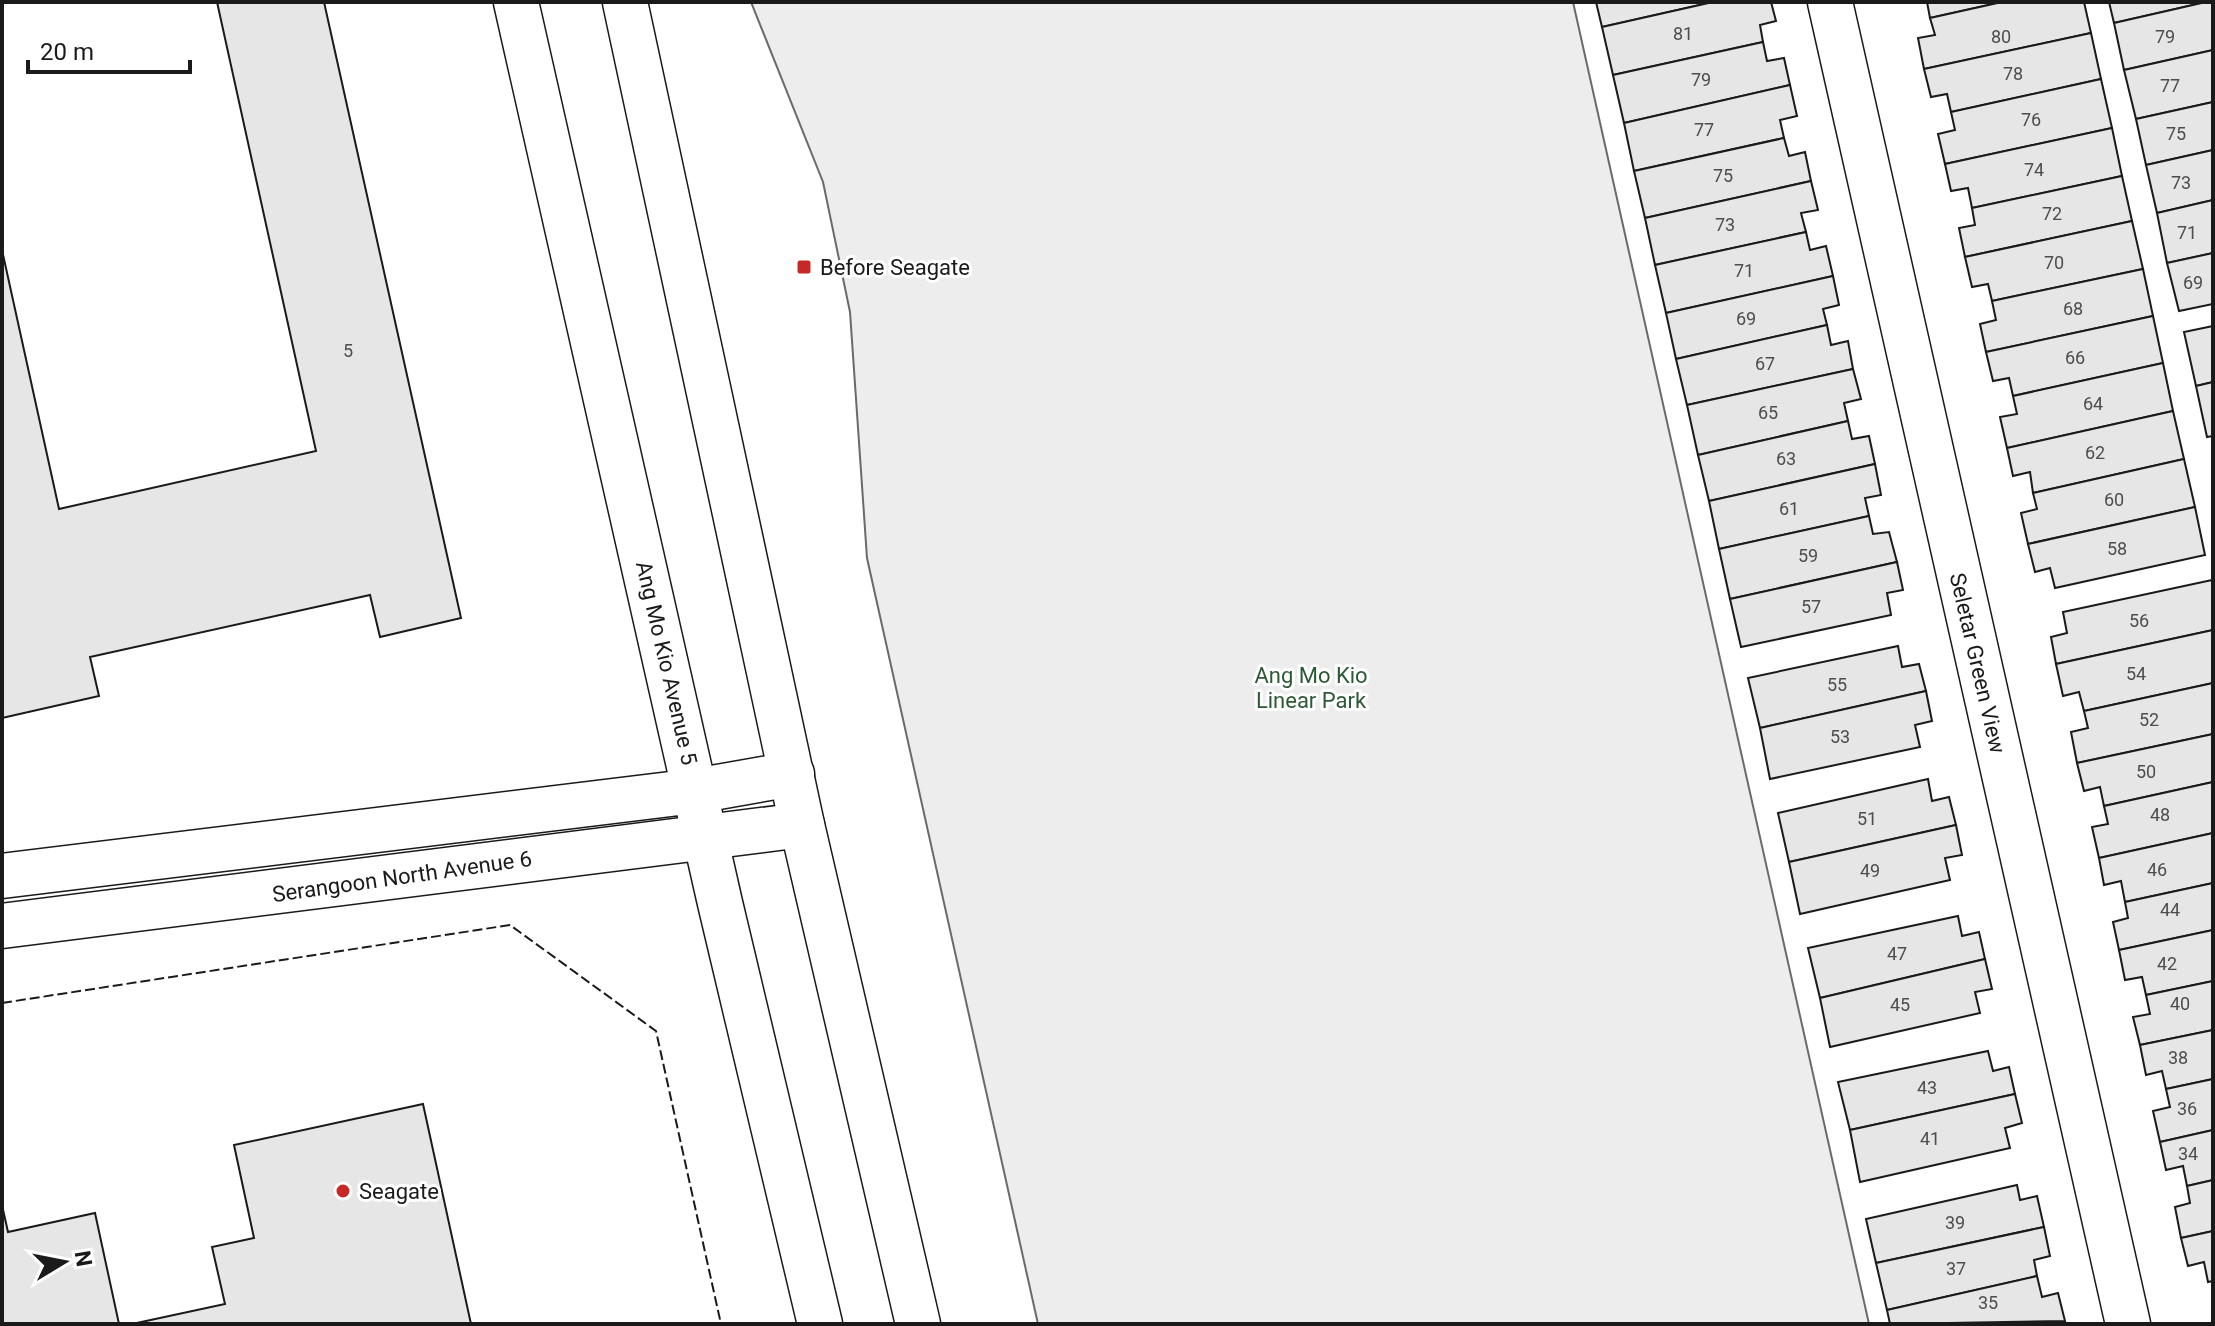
<svg xmlns="http://www.w3.org/2000/svg" width="2215" height="1326" font-family="Roboto,sans-serif">
<style>
.built{fill:#ededed;stroke:#6a6a6a;stroke-width:2}
.building{fill:#e6e6e6;stroke:#1a1a1a;stroke-width:2}
.lines{fill:none;stroke-linecap:round;stroke-linejoin:round}
.street-casing{stroke:#1a1a1a;stroke-width:47}
.secondary-casing{stroke:#1a1a1a;stroke-width:47}
.primary-casing{stroke:#1a1a1a;stroke-width:47}
.street{stroke:#fff;stroke-width:44}
.secondary{stroke:#fff;stroke-width:44}
.primary{stroke:#fff;stroke-width:44}
.fence{stroke:#1a1a1a;stroke-width:2;stroke-dasharray:10 4;stroke-linecap:butt}
.poi-dot{fill:#c62828;stroke:#fff;stroke-width:3}
.labels{text-anchor:middle;stroke-width:6;stroke-linejoin:round;paint-order:stroke}
.number-label{font-size:18px;fill:#4d4d4d}
.poi-label{font-size:22px;fill:#1a1a1a;stroke:#fff;text-anchor:start}
.street-label{font-size:22px;fill:#1a1a1a;stroke:#fff}
.park-label{font-size:22px;fill:#2b5a34;stroke:#fff}
</style>
<rect width="100%" height="100%" fill="#fff"/>
<!-- built -->
<path class="built" d="M751,2H1573L1869,1324H1038L867,558L850,312L823,182Z"/>
<!-- building -->
<g class="building">
<path d="M217,2H324L461,618L380,637L370,595L90,657L99,696L2,718V250L59,509L316,451Z"/>
<path d="M1596,2H1713L1602,27Z"/>
<path d="M1713,2H1771L1776,21L1760,25L1763,42L1613,75L1602,27Z"/>
<path d="M1927,2H2002L1930,18Z"/>
<path d="M2002,2H2084L2091,33L1924,69L1918,38L1935,35L1930,18Z"/>
<path d="M2109,2H2206L2114,23Z"/>
<path d="M2206,2H2213V50L2124,70L2114,23Z"/>
<path d="M2091,33L2101,79L1951,112L1947,94L1931,97L1924,69Z"/>
<path d="M1763,42L1767,61L1784,58L1790,85L1624,123L1613,75Z"/>
<path d="M2213,50V102L2136,119L2124,70Z"/>
<path d="M2101,79L2112,128L1945,164L1938,134L1955,130L1951,112Z"/>
<path d="M1790,85L1797,116L1780,120L1784,138L1634,171L1624,123Z"/>
<path d="M2213,102V150L2146,165L2136,119Z"/>
<path d="M2112,128L2122,176L1972,208L1968,188L1951,191L1945,164Z"/>
<path d="M1784,138L1789,156L1805,152L1811,181L1645,218L1634,171Z"/>
<path d="M2213,150V200L2157,213L2146,165Z"/>
<path d="M2122,176L2132,221L1965,257L1959,228L1975,225L1972,208Z"/>
<path d="M1811,181L1818,210L1801,213L1806,232L1655,265L1645,218Z"/>
<path d="M2213,200V253L2167,263L2157,213Z"/>
<path d="M2132,221L2143,269L1992,301L1988,284L1972,287L1965,257Z"/>
<path d="M1806,232L1810,250L1826,246L1833,276L1666,313L1655,265Z"/>
<path d="M2213,253V304L2179,311L2167,263Z"/>
<path d="M2143,269L2153,316L1986,352L1980,324L1996,320L1992,301Z"/>
<path d="M1833,276L1839,305L1823,309L1827,325L1676,359L1666,313Z"/>
<path d="M2153,316L2163,363L2013,396L2009,378L1993,381L1986,352Z"/>
<path d="M1827,325L1831,345L1848,341L1853,369L1687,405L1676,359Z"/>
<path d="M2213,326V382L2196,386L2184,332Z"/>
<path d="M2163,363L2173,411L2007,448L2000,417L2017,414L2013,396Z"/>
<path d="M1853,369L1861,399L1844,403L1848,421L1698,455L1687,405Z"/>
<path d="M2213,382V436L2207,437L2196,386Z"/>
<path d="M2173,411L2184,459L2033,493L2030,472L2013,476L2007,448Z"/>
<path d="M1848,421L1852,439L1869,436L1875,464L1709,501L1698,455Z"/>
<path d="M2184,459L2195,507L2028,544L2021,513L2037,509L2033,493Z"/>
<path d="M1875,464L1881,495L1865,498L1869,516L1719,549L1709,501Z"/>
<path d="M2195,507L2205,555L2055,588L2050,568L2035,572L2028,544Z"/>
<path d="M1869,516L1873,534L1889,532L1897,562L1730,599L1719,549Z"/>
<path d="M1897,562L1903,590L1887,593L1891,615L1741,647L1730,599Z"/>
<path d="M2212,580L2213,630L2056,664L2051,637L2067,633L2063,612Z"/>
<path d="M2213,630V683L2084,711L2079,692L2063,696L2056,664Z"/>
<path d="M1898,646L1902,667L1919,664L1926,691L1760,728L1748,678Z"/>
<path d="M2213,683V734L2077,763L2071,732L2088,728L2084,711Z"/>
<path d="M1926,691L1932,721L1915,725L1920,747L1770,779L1760,728Z"/>
<path d="M2213,734V782L2104,806L2100,787L2084,791L2077,763Z"/>
<path d="M1928,779L1932,801L1949,797L1956,825L1789,862L1778,813Z"/>
<path d="M2213,782V833L2099,858L2092,827L2108,824L2104,806Z"/>
<path d="M1956,825L1962,855L1945,858L1950,880L1800,914L1789,862Z"/>
<path d="M2213,833V883L2125,902L2121,881L2104,885L2099,858Z"/>
<path d="M2213,883V930L2119,950L2113,922L2128,918L2125,902Z"/>
<path d="M1958,916L1962,936L1979,932L1985,959L1820,998L1808,948Z"/>
<path d="M2213,930V981L2146,995L2142,977L2125,980L2119,950Z"/>
<path d="M1985,959L1992,989L1975,992L1980,1013L1830,1047L1820,998Z"/>
<path d="M2213,981V1030L2140,1045L2133,1017L2150,1014L2146,995Z"/>
<path d="M2213,1030V1079L2166,1089L2162,1071L2146,1075L2140,1045Z"/>
<path d="M1988,1051L1993,1071L2009,1067L2015,1094L1850,1130L1838,1082Z"/>
<path d="M2213,1079V1130L2160,1142L2153,1111L2170,1107L2166,1089Z"/>
<path d="M2015,1094L2022,1123L2005,1128L2010,1148L1860,1182L1850,1130Z"/>
<path d="M423,1104L471,1324H132L225,1304L212,1247L254,1238L234,1145Z"/>
<path d="M2213,1130V1180L2187,1186L2183,1166L2166,1170L2160,1142Z"/>
<path d="M2213,1180V1231L2181,1238L2175,1207L2190,1203L2187,1186Z"/>
<path d="M2017,1185L2020,1200L2037,1196L2044,1227L1876,1263L1866,1219Z"/>
<path d="M2,1205L8,1232L95,1213L119,1324H2Z"/>
<path d="M2044,1227L2050,1256L2034,1260L2037,1276L1887,1310L1876,1263Z"/>
<path d="M2213,1231V1281L2208,1282L2204,1262L2188,1266L2181,1238Z"/>
<path d="M2037,1276L2042,1297L2058,1293L2065,1321L1890,1324L1887,1310Z"/>
</g>
<g class="lines">
<defs>
<path id="street" d="M1830,2L2128,1324"/>
<g id="secondary">
<path d="M2,876L695,791L792,774"/>
<path d="M2,926L802,825"/>
</g>
<g id="primary">
<path d="M516,2L720,903L820,1324"/>
<path d="M625,2L802,825L918,1324"/>
</g>
</defs>
<!-- street casing -->
<use href="#street" class="street-casing"/>
<!-- secondary casing -->
<use href="#secondary" class="secondary-casing"/>
<!-- primary casing -->
<use href="#primary" class="primary-casing"/>
<!-- street -->
<use href="#street" class="street"/>
<!-- secondary -->
<use href="#secondary" class="secondary"/>
<!-- primary -->
<use href="#primary" class="primary"/>
<!-- fence -->
<path class="fence" d="M2,1003L510,925L656,1031L721,1324"/>
</g>
<!-- markers -->
<g class="poi-dot">
<rect x="796" y="259" width="16" height="16" rx="4"/>
<circle cx="343" cy="1191" r="8"/>
</g>
<g class="labels">
<!-- number labels -->
<g class="number-label">
<text x="1683" y="40">81</text>
<text x="2001" y="43">80</text>
<text x="2165" y="43">79</text>
<text x="2013" y="80">78</text>
<text x="1701" y="86">79</text>
<text x="2170" y="92">77</text>
<text x="2031" y="126">76</text>
<text x="1704" y="136">77</text>
<text x="2176" y="140">75</text>
<text x="2034" y="176">74</text>
<text x="1723" y="182">75</text>
<text x="2181" y="189">73</text>
<text x="2052" y="220">72</text>
<text x="1725" y="231">73</text>
<text x="2187" y="239">71</text>
<text x="2054" y="269">70</text>
<text x="1744" y="277">71</text>
<text x="2193" y="289">69</text>
<text x="2073" y="315">68</text>
<text x="1746" y="325">69</text>
<text x="348" y="357">5</text>
<text x="2075" y="364">66</text>
<text x="1765" y="370">67</text>
<text x="2093" y="410">64</text>
<text x="1768" y="419">65</text>
<text x="2095" y="459">62</text>
<text x="1786" y="465">63</text>
<text x="2114" y="506">60</text>
<text x="1789" y="515">61</text>
<text x="2117" y="555">58</text>
<text x="1808" y="562">59</text>
<text x="1811" y="613">57</text>
<text x="2139" y="627">56</text>
<text x="2136" y="680">54</text>
<text x="1837" y="691">55</text>
<text x="2149" y="726">52</text>
<text x="1840" y="743">53</text>
<text x="2146" y="778">50</text>
<text x="2160" y="821">48</text>
<text x="1867" y="825">51</text>
<text x="2157" y="876">46</text>
<text x="1870" y="877">49</text>
<text x="2170" y="916">44</text>
<text x="1897" y="960">47</text>
<text x="2167" y="970">42</text>
<text x="2180" y="1010">40</text>
<text x="1900" y="1011">45</text>
<text x="2178" y="1064">38</text>
<text x="1927" y="1094">43</text>
<text x="2187" y="1115">36</text>
<text x="1930" y="1145">41</text>
<text x="2188" y="1160">34</text>
<text x="1955" y="1229">39</text>
<text x="1956" y="1275">37</text>
<text x="1988" y="1309">35</text>
</g>
<!-- poi labels -->
<g class="poi-label">
<text x="820" y="275">Before Seagate</text>
<text x="359" y="1199">Seagate</text>
</g>
<!-- street labels -->
<g class="street-label">
<text transform="translate(667 663) rotate(77)" y="8">Ang Mo Kio Avenue 5</text>
<text transform="translate(1978 663) rotate(77)" y="8">Seletar Green View</text>
<text transform="translate(402 876) rotate(-8)" y="8">Serangoon North Avenue 6</text>
</g>
<!-- park labels -->
<g class="park-label">
<text x="1311" y="683">Ang Mo Kio<tspan x="1311" dy="25">Linear Park</tspan></text>
</g>
</g>
<!-- border -->
<rect width="2215" height="1326" fill="none" stroke="#1a1a1a" stroke-width="8"/>
<!-- north arrow -->
<g transform="translate(64 1262) rotate(80)" stroke="#ffffff" stroke-width="6" paint-order="stroke">
<path d="M0-6L14 30L0 20L-14 30Z" fill="#1a1a1a"/>
<text y="-12" font-size="22" font-weight="bold" text-anchor="middle" fill="#1a1a1a">N</text>
</g>
<!-- scale -->
<path d="M28 60v12h162v-12" fill="none" stroke="#1a1a1a" stroke-width="4"/>
<text x="40" y="60" font-size="24" fill="#1a1a1a" stroke="#ffffff" stroke-width="6" paint-order="stroke">20 m</text>
</svg>
